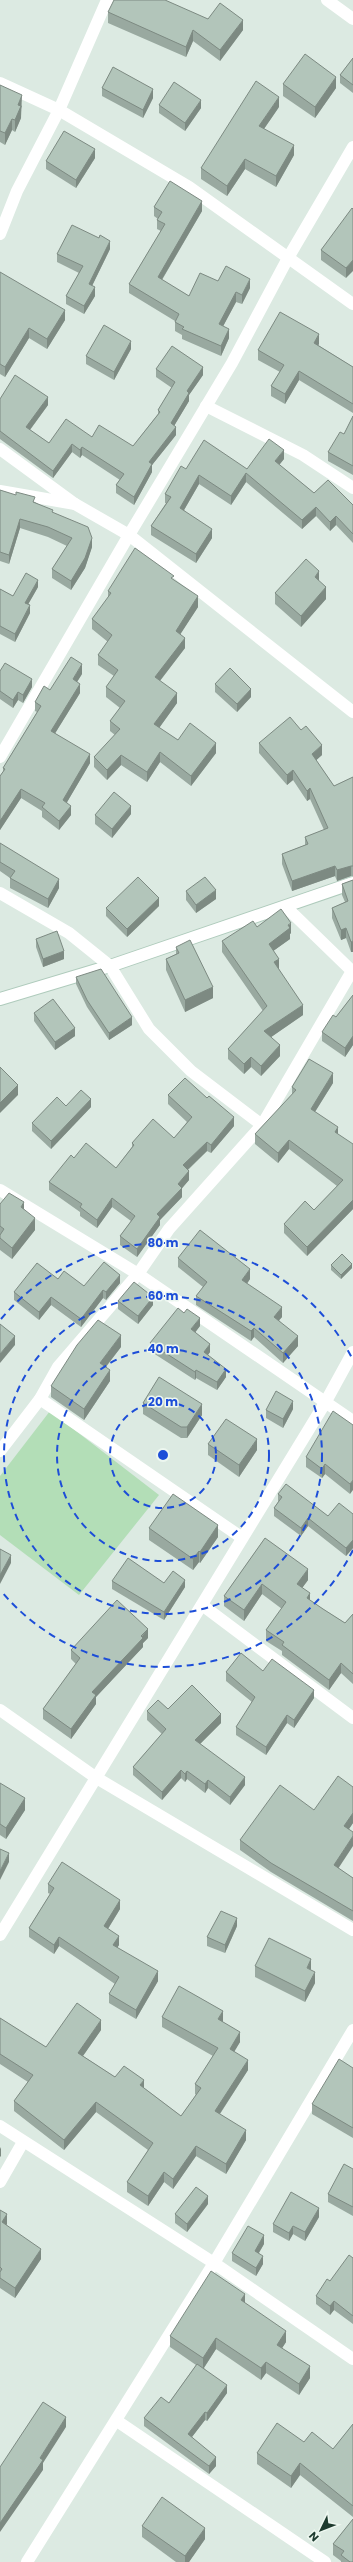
<svg xmlns="http://www.w3.org/2000/svg" width="353" height="2562" font-family="Poppins,sans-serif">
<style>
.green{fill:#b3deb7}
.lines{fill:none;stroke-linecap:round;stroke-linejoin:round}
.secondary-casing{stroke:#afcbbc;stroke-width:14}
.minor{stroke:#fff;stroke-width:12}
.tertiary{stroke:#fff;stroke-width:12}
.secondary{stroke:#fff;stroke-width:12}
.wall{fill:#99a9a0}
.shaded-wall{fill:#7d8a82}
.building{fill:#b2c5ba;stroke:#7d8a82}
.ring{fill:none;stroke:#1d4ed8;stroke-width:2;stroke-dasharray:7 5}
.centre{fill:#1d4ed8;stroke:#edf7f0;stroke-width:2}
.ring-label{font-size:12px;text-anchor:middle;font-weight:bold;fill:#1d4ed8;stroke:#edf7f0;stroke-width:3;stroke-linejoin:round;paint-order:stroke}
</style>
<rect width="100%" height="100%" fill="#dceae2"/>
<!-- green -->
<path class="green" d="M50,1411L159,1495L79,1595L0,1535V1476Z"/>
<g class="lines">
<defs>
<path id="secondary" d="M0,999L110,966L353,883"/>
</defs>
<!-- secondary casing -->
<use href="#secondary" class="secondary-casing"/>
<!-- minor -->
<g class="minor">
<path d="M327,0L353,19"/>
<path d="M0,83L59,110L189,187L353,304"/>
<path d="M0,234L17,191L59,110L107,0"/>
<path d="M206,406L303,455L353,488"/>
<path d="M0,449L75,504"/>
<path d="M129,535L353,712"/>
<path d="M0,893L69,933L110,966L149,1029L191,1071L262,1125"/>
<path d="M286,907L353,972"/>
<path d="M0,1190L138,1274L353,1421"/>
<path d="M0,1451L40,1399"/>
<path d="M241,1537L40,1399L58,1367L138,1274L169,1229L262,1125L352,971"/>
<path d="M202,1605L353,1718"/>
<path d="M0,1710L95,1777L353,1930"/>
<path d="M0,1935L325,1403L353,1352"/>
<path d="M0,2126L214,2263L353,2359"/>
<path d="M0,2182L23,2142"/>
<path d="M117,2421L325,2562"/>
<path d="M27,2562L214,2263L353,2030"/>
</g>
<!-- tertiary -->
<g class="tertiary">
<path d="M0,491L75,504L129,535"/>
<path d="M0,757L129,535L232,363L288,258L353,147"/>
</g>
<!-- secondary -->
<use href="#secondary" class="secondary"/>
</g>
<!-- wall -->
<g class="wall">
<path d="M108,12L208,19L243,30L220,61L193,41L186,57L108,23Z"/>
<path d="M353,58V93L340,83V75Z"/>
<path d="M283,84L336,88L315,118L283,96Z"/>
<path d="M0,85L22,106L21,109V118L15,132L12,130L5,145L0,142Z"/>
<path d="M102,88L153,98L143,118L102,96Z"/>
<path d="M159,105L201,108L185,131L159,113Z"/>
<path d="M279,107L264,129L294,155L276,187L245,169L227,196L201,179V168Z"/>
<path d="M95,158L76,188L46,169V161Z"/>
<path d="M154,207L202,211L162,280L189,296L218,281L250,288L242,304L236,302L223,326L229,338L221,356L182,339V335L175,331V321L129,293V284L161,231L157,229V220L158,219L154,216Z"/>
<path d="M353,209L346,278L321,260V250Z"/>
<path d="M99,238L110,249L92,286L95,296L84,314L66,304V296L79,273L57,262V254Z"/>
<path d="M0,272L65,320L47,349L29,338L5,377L0,374Z"/>
<path d="M319,344L318,345L353,367V413L299,380L285,404L271,396V386L280,372L258,360V350Z"/>
<path d="M131,349L114,380L86,364V356Z"/>
<path d="M156,369L203,375L189,395V401L174,426L176,435L152,465V472L134,505L116,493V485L120,480L82,455L80,458L72,452L53,478L0,439V399L48,405L30,430L49,443L92,437L133,446L158,414V410L172,388L156,377Z"/>
<path d="M353,416V475L328,461V452L344,434Z"/>
<path d="M284,459L279,465L314,493L353,505V543L336,525L330,531L316,516L302,529L246,482L231,505L199,484L184,510L212,538L196,563L151,535V526L166,503H165V494L186,469H247Z"/>
<path d="M0,490L35,502L53,513L92,547L85,568L71,590L52,578V569L67,546L48,537L20,528L9,564L0,561Z"/>
<path d="M174,580L198,607L180,634L185,648L160,681L177,703L159,728L178,740L216,753L191,786L160,762L147,782L121,765L107,780L94,767V757L115,735L110,731V721L120,708L106,697V687L114,676L98,665V655L108,642L92,629V619L108,598V591Z"/>
<path d="M319,581L326,599L301,627L275,604V593Z"/>
<path d="M38,587L28,604L30,613L15,642L0,634V589L13,596Z"/>
<path d="M0,671L32,687L23,703L18,700L13,708L0,699Z"/>
<path d="M82,674L77,682L80,693L55,733L90,763L67,802L71,815L59,830L42,817V811L21,798L0,830V776L3,772V768L37,712L35,711V702L50,690Z"/>
<path d="M215,684L251,697L237,712L215,692Z"/>
<path d="M259,743L322,755L316,760L334,786L353,777V876H351L337,881L335,876L292,891L282,864V854L305,845V837L324,830L310,799L307,801L293,780L287,785L259,753Z"/>
<path d="M131,814L112,838L95,824V815Z"/>
<path d="M0,843L59,888L48,908L10,888V878L0,871Z"/>
<path d="M353,880L351,952L346,938L341,940L332,918V908L345,902L342,895V884Z"/>
<path d="M186,891L216,899L196,913L186,900Z"/>
<path d="M159,906L127,937L106,916V908Z"/>
<path d="M257,927L291,933L290,934V939L273,951L279,969L303,1015L271,1037L280,1056L261,1076L251,1067L244,1074L228,1059V1049L263,1011L222,952V941Z"/>
<path d="M36,939L64,959L43,967L36,947Z"/>
<path d="M176,947L213,998L185,1012L166,970V959L176,954Z"/>
<path d="M76,977L132,1025L109,1040L87,1007L76,984Z"/>
<path d="M353,995V1045L345,1057L322,1041V1032L336,1017Z"/>
<path d="M34,1013L75,1036L55,1050L34,1021Z"/>
<path d="M333,1083L315,1112L338,1134L353,1209L307,1256L284,1233V1224L314,1210L337,1186L289,1149L278,1163L255,1144V1134L292,1095V1087Z"/>
<path d="M168,1095L234,1126L211,1153L207,1151L188,1170L189,1180L182,1188V1197L160,1220V1225L137,1257L120,1245V1236L131,1221L112,1207L97,1228L80,1216V1212L49,1190V1182L74,1158L116,1168L132,1147V1143L174,1138L187,1122L168,1104Z"/>
<path d="M66,1106L91,1107L51,1149L32,1131V1123Z"/>
<path d="M0,1204L24,1209L35,1230L12,1259L0,1250Z"/>
<path d="M178,1258L250,1279L247,1284L282,1317L279,1320L298,1346L283,1363L254,1337L251,1341L196,1305V1296L203,1287L178,1267Z"/>
<path d="M331,1265L352,1268L341,1279L331,1270Z"/>
<path d="M58,1279L84,1286L120,1283L106,1300L103,1298L81,1327L51,1305L39,1320L14,1300V1292Z"/>
<path d="M118,1301L153,1305L138,1324L118,1309Z"/>
<path d="M200,1326L195,1332L210,1352L208,1355L226,1377L217,1390L196,1378L195,1380L150,1351V1343Z"/>
<path d="M121,1347L106,1367L110,1381L84,1420L51,1397V1386Z"/>
<path d="M143,1403L202,1415L187,1438H181L143,1414Z"/>
<path d="M293,1409L283,1428L266,1418V1410Z"/>
<path d="M353,1425L350,1494L325,1474L322,1478L306,1467V1457Z"/>
<path d="M208,1444L257,1450L239,1477L208,1455Z"/>
<path d="M278,1494L328,1516L353,1514V1548L346,1556L308,1526L301,1536L274,1516V1508L278,1502Z"/>
<path d="M149,1528L218,1537L200,1563L199,1562L193,1570L149,1540Z"/>
<path d="M265,1538L308,1580L302,1588L310,1600L323,1609L345,1623L353,1614V1684L341,1673L329,1690L282,1655V1651L266,1641V1630L282,1609L262,1594L244,1621L224,1606V1596Z"/>
<path d="M112,1581L164,1583L185,1587L164,1620L112,1589Z"/>
<path d="M148,1638L143,1643V1647L96,1697V1704L71,1739L43,1719V1709L76,1664L71,1659V1650Z"/>
<path d="M263,1671L314,1698L294,1728L287,1723L266,1755L236,1735V1727L252,1702L226,1681V1672Z"/>
<path d="M168,1709L221,1723L200,1744L245,1785L230,1805L208,1788L205,1793L187,1779L185,1782L181,1778L162,1800L133,1775V1767L162,1734L147,1720V1711Z"/>
<path d="M0,1783L25,1810L6,1839L0,1835Z"/>
<path d="M353,1787V1823L349,1829L338,1868L353,1878V1921L271,1872L240,1850V1840L314,1810Z"/>
<path d="M48,1884L120,1909L108,1929L119,1945L117,1948L158,1981L136,2019L109,2003V1994L115,1984L59,1946L54,1954L29,1937V1928L50,1894L48,1893Z"/>
<path d="M237,1926L225,1953L207,1946V1937Z"/>
<path d="M255,1966L311,1970L315,1983L305,2002L255,1977Z"/>
<path d="M162,2017L223,2021V2022L240,2042L234,2051L248,2070L220,2114L246,2140L226,2174L196,2156L173,2189L164,2182L148,2206L127,2192V2182L148,2150L96,2112L64,2150L14,2111V2101L28,2082L0,2064V2018L46,2047L101,2030L83,2056L115,2077L144,2088L181,2116L196,2095L195,2094V2084L213,2056L162,2027Z"/>
<path d="M353,2068V2138L312,2114V2104Z"/>
<path d="M353,2169V2216L328,2202V2194Z"/>
<path d="M208,2204L187,2232L175,2223V2214Z"/>
<path d="M0,2210L7,2224L6,2225L41,2259L15,2298L0,2288Z"/>
<path d="M319,2217L305,2241L293,2234L289,2241L273,2232V2224Z"/>
<path d="M264,2244L259,2253L263,2264L256,2276L232,2261V2253Z"/>
<path d="M353,2258V2324L334,2310L330,2315L316,2304V2296Z"/>
<path d="M245,2303L286,2342L282,2348L310,2378L299,2395L266,2373L261,2380L216,2349L204,2368L227,2393L207,2421L205,2420L192,2437L216,2466L209,2474L144,2426V2418L169,2403L196,2365L170,2347V2336Z"/>
<path d="M353,2424V2517L300,2475L291,2488L257,2464V2453L304,2442L333,2449Z"/>
<path d="M353,2519V2562H341V2561L333,2555V2544Z"/>
<path d="M142,2526L205,2539L189,2562H176L142,2537Z"/>
</g>
<!-- shaded-wall -->
<g class="shaded-wall">
<path d="M243,20V30L220,61V50Z"/>
<path d="M193,30V41L186,57V47Z"/>
<path d="M336,77V88L315,118V107Z"/>
<path d="M153,89V98L143,118V110Z"/>
<path d="M22,95L21,118L15,132V120L18,105Z"/>
<path d="M279,97V107L259,136V126Z"/>
<path d="M201,100V108L185,131V123Z"/>
<path d="M12,119V130L5,145V133Z"/>
<path d="M294,145V155L276,187V176Z"/>
<path d="M95,149V158L76,188V180Z"/>
<path d="M245,159V169L227,196V186Z"/>
<path d="M202,201V211L158,286V277Z"/>
<path d="M110,241V249L89,292V284Z"/>
<path d="M353,260V271L346,278V268Z"/>
<path d="M250,279V288L242,304V295Z"/>
<path d="M95,287V296L84,314V306Z"/>
<path d="M236,292V302L219,334V324Z"/>
<path d="M65,310V320L47,349V339Z"/>
<path d="M29,328V338L5,377V367Z"/>
<path d="M229,329V338L221,356V346Z"/>
<path d="M319,334V344L314,352V343Z"/>
<path d="M131,341V349L114,380V372Z"/>
<path d="M203,367V375L189,395V401L171,431V423L187,391Z"/>
<path d="M299,371V380L285,404V394Z"/>
<path d="M48,397V405L26,435V427Z"/>
<path d="M176,427V435L152,465V472L134,505V497L149,462Z"/>
<path d="M72,444V452L53,478V471Z"/>
<path d="M82,447V455L80,458V450Z"/>
<path d="M284,450V459L275,470V461Z"/>
<path d="M246,473V482L231,505V496Z"/>
<path d="M199,475V484L180,517V508Z"/>
<path d="M316,507V516L302,529V520Z"/>
<path d="M336,516V525L330,531V522Z"/>
<path d="M20,519V528L9,564V555Z"/>
<path d="M212,529V538L196,563V554Z"/>
<path d="M92,538V547L85,568L71,590V581Z"/>
<path d="M319,571V583L315,577Z"/>
<path d="M38,580V587L25,610V603Z"/>
<path d="M326,587V599L301,627V616Z"/>
<path d="M198,596V607L176,641V631Z"/>
<path d="M30,605V613L15,642V634Z"/>
<path d="M185,638V648L155,687V677Z"/>
<path d="M82,664V674L73,688V679Z"/>
<path d="M32,679V687L23,703V695Z"/>
<path d="M80,684V693L51,740V731Z"/>
<path d="M251,689V697L237,712V704Z"/>
<path d="M18,692V700L13,708V700Z"/>
<path d="M177,693V703L154,735V724Z"/>
<path d="M216,743V753L191,786V776Z"/>
<path d="M322,745V755L312,764V754Z"/>
<path d="M160,752V762L147,782V772Z"/>
<path d="M90,754V763L63,809V800Z"/>
<path d="M121,755V765L107,780V770Z"/>
<path d="M293,770V780L287,785V775Z"/>
<path d="M310,788V799L307,801V791Z"/>
<path d="M21,789V798L0,830V821Z"/>
<path d="M71,806V815L59,830V821Z"/>
<path d="M131,806V814L112,838V829Z"/>
<path d="M335,866V876L292,891V881Z"/>
<path d="M351,866V876L337,881V870Z"/>
<path d="M59,879V888L48,908V899Z"/>
<path d="M216,890V899L196,913V905Z"/>
<path d="M159,898V906L127,937V929Z"/>
<path d="M291,923V933L290,934V939L269,954V944Z"/>
<path d="M346,928V938L341,940V930Z"/>
<path d="M353,941V952H351V942Z"/>
<path d="M64,951V959L43,967V959Z"/>
<path d="M279,959V970L274,962Z"/>
<path d="M213,987V998L185,1012V1000Z"/>
<path d="M303,1005V1015L264,1042V1031Z"/>
<path d="M132,1017V1025L109,1040V1033Z"/>
<path d="M75,1028V1036L55,1050V1042Z"/>
<path d="M353,1035V1045L345,1057V1048Z"/>
<path d="M280,1045V1056L261,1076V1066Z"/>
<path d="M251,1057V1067L244,1074V1064Z"/>
<path d="M333,1073V1083L311,1118V1109Z"/>
<path d="M18,1085V1095L0,1113V1103Z"/>
<path d="M91,1099V1107L51,1149V1141Z"/>
<path d="M234,1117V1126L211,1153V1145Z"/>
<path d="M338,1127V1137L335,1132Z"/>
<path d="M289,1140V1149L278,1163V1153Z"/>
<path d="M207,1142V1151L183,1174V1165Z"/>
<path d="M189,1171V1180L178,1193V1184Z"/>
<path d="M182,1188V1197L160,1220V1225L137,1257V1249L157,1214Z"/>
<path d="M112,1198V1207L97,1228V1220Z"/>
<path d="M353,1200V1209L307,1256V1247Z"/>
<path d="M24,1202V1214L21,1207Z"/>
<path d="M35,1218V1230L12,1259V1248Z"/>
<path d="M352,1264V1268L341,1279V1275Z"/>
<path d="M250,1269V1279L242,1290V1280Z"/>
<path d="M120,1275V1283L106,1300V1292Z"/>
<path d="M103,1290V1298L81,1327V1319Z"/>
<path d="M51,1297V1305L39,1320V1312Z"/>
<path d="M153,1297V1305L138,1324V1316Z"/>
<path d="M282,1307V1317L274,1326V1317Z"/>
<path d="M200,1318V1326L191,1338V1329Z"/>
<path d="M254,1328V1337L251,1341V1331Z"/>
<path d="M121,1335V1347L100,1374V1363Z"/>
<path d="M15,1336V1345L0,1363V1354Z"/>
<path d="M298,1336V1346L283,1363V1353Z"/>
<path d="M210,1344V1352L204,1360V1352Z"/>
<path d="M226,1369V1377L217,1390V1382Z"/>
<path d="M110,1370V1381L84,1420V1409Z"/>
<path d="M196,1370V1378L195,1380V1372Z"/>
<path d="M293,1401V1409L283,1428V1419Z"/>
<path d="M202,1404V1415L187,1438V1427Z"/>
<path d="M257,1439V1450L239,1477V1465Z"/>
<path d="M325,1464V1474L322,1478V1469Z"/>
<path d="M353,1480V1490L350,1494V1484Z"/>
<path d="M308,1518V1526L301,1536V1528Z"/>
<path d="M218,1525V1537L200,1563V1552Z"/>
<path d="M353,1540V1548L346,1556V1548Z"/>
<path d="M199,1551V1562L193,1570V1559Z"/>
<path d="M11,1555V1563L0,1584V1575Z"/>
<path d="M308,1569V1580L297,1595V1584Z"/>
<path d="M185,1580V1587L164,1620V1612Z"/>
<path d="M262,1584V1594L244,1621V1610Z"/>
<path d="M310,1593V1604L307,1598Z"/>
<path d="M148,1629V1638L143,1643V1647L96,1697V1704L71,1739V1729L92,1692Z"/>
<path d="M341,1663V1673L329,1690V1680Z"/>
<path d="M314,1690V1698L294,1728V1720Z"/>
<path d="M221,1714V1723L195,1749V1740Z"/>
<path d="M287,1715V1723L266,1755V1747Z"/>
<path d="M181,1770V1778L162,1800V1792Z"/>
<path d="M187,1771V1779L185,1782V1774Z"/>
<path d="M245,1777V1785L230,1805V1797Z"/>
<path d="M208,1780V1788L205,1793V1784Z"/>
<path d="M25,1798V1810L6,1839V1828Z"/>
<path d="M353,1813V1823L344,1836V1826Z"/>
<path d="M353,1836V1846L334,1875V1865Z"/>
<path d="M9,1853V1862L0,1880V1871Z"/>
<path d="M120,1900V1909L104,1935V1926Z"/>
<path d="M237,1918V1926L225,1953V1945Z"/>
<path d="M119,1936V1945L113,1954V1945Z"/>
<path d="M59,1937V1946L54,1954V1945Z"/>
<path d="M311,1959V1970L307,1968Z"/>
<path d="M158,1971V1981L136,2019V2010Z"/>
<path d="M315,1972V1983L305,2002V1991Z"/>
<path d="M223,2011V2021L218,2029V2019Z"/>
<path d="M101,2020V2030L78,2063V2053Z"/>
<path d="M240,2032V2042L230,2059V2049Z"/>
<path d="M248,2060V2070L215,2121V2111Z"/>
<path d="M144,2080V2090L140,2085Z"/>
<path d="M96,2102V2112L64,2150V2140Z"/>
<path d="M246,2130V2140L226,2174V2164Z"/>
<path d="M196,2146V2156L173,2189V2179Z"/>
<path d="M1,2147V2156L0,2157V2149Z"/>
<path d="M164,2172V2182L148,2206V2196Z"/>
<path d="M208,2196V2204L187,2232V2224Z"/>
<path d="M319,2208V2217L305,2241V2232Z"/>
<path d="M7,2214V2224L2,2232V2222Z"/>
<path d="M293,2226V2234L289,2241V2233Z"/>
<path d="M264,2235V2244L255,2259V2251Z"/>
<path d="M41,2249V2259L15,2298V2288Z"/>
<path d="M263,2256V2264L256,2276V2268Z"/>
<path d="M245,2294V2305L241,2300Z"/>
<path d="M334,2301V2310L330,2315V2306Z"/>
<path d="M286,2331V2342L277,2356V2345Z"/>
<path d="M216,2338V2349L203,2369V2358Z"/>
<path d="M266,2362V2373L261,2380V2368Z"/>
<path d="M310,2366V2378L299,2395V2384Z"/>
<path d="M227,2385V2393L207,2421V2413Z"/>
<path d="M205,2412V2420L188,2442V2434Z"/>
<path d="M66,2417V2427L43,2463V2470L0,2532V2523L40,2458Z"/>
<path d="M216,2457V2466L209,2474V2466Z"/>
<path d="M300,2463V2475L291,2488V2476Z"/>
<path d="M205,2528V2539L189,2562H185V2556Z"/>
</g>
<!-- building -->
<g class="building">
<path d="M114,0H165L208,19L220,3L243,20L220,50L193,30L186,47L108,12Z"/>
<path d="M305,54L336,77L315,107L283,84Z"/>
<path d="M353,58V85L340,75Z"/>
<path d="M113,67L153,89L143,110L102,88Z"/>
<path d="M256,81L279,97L259,126L294,145L276,176L245,159L227,186L201,168Z"/>
<path d="M174,82L201,100L185,123L159,105Z"/>
<path d="M0,85L22,95L18,105L21,106L15,120L12,119L5,133L0,131Z"/>
<path d="M64,131L95,149L76,180L46,161Z"/>
<path d="M170,181L202,201L158,277L189,296L200,273L218,281L226,266L250,279L242,295L236,292L219,324L229,329L221,346L182,329L184,327L175,322L179,314L129,284L165,224L157,220L162,212L154,207Z"/>
<path d="M352,208L353,209V260L346,268L321,250Z"/>
<path d="M72,225L99,238L100,235L110,241L89,284L95,287L84,306L66,296L83,266L57,254Z"/>
<path d="M0,272L65,310L47,339L29,328L5,367L0,364Z"/>
<path d="M280,312L319,334L314,343L353,367V404L299,371L285,394L271,386L284,365L258,350Z"/>
<path d="M104,325L131,341L114,372L86,356Z"/>
<path d="M172,346L203,367L187,391L189,393L171,423L176,427L149,462L152,464L134,497L116,485L124,474L82,447L80,450L72,444L53,471L0,431V399L15,375L48,397L26,427L49,443L66,419L92,437L99,425L133,446L160,412L158,410L175,382L156,369Z"/>
<path d="M353,416V466L328,452L340,432L344,434Z"/>
<path d="M269,439L284,450L275,461L314,493L328,480L353,505V534L336,516L330,522L316,507L302,520L246,473L231,496L199,475L180,508L212,529L196,554L151,526L171,497L165,494L181,466L186,469L204,440L247,469Z"/>
<path d="M0,490L16,495V492L35,497L33,502L53,510L52,512L88,527L92,538L85,558L71,581L52,569L72,538L48,527L20,519L9,555L0,552Z"/>
<path d="M135,548L174,576L171,578L198,596L176,631L185,638L155,677L177,693L154,724L178,740L190,723L216,743L191,776L160,752L147,772L121,755L107,770L94,757L120,729L110,721L125,701L106,687L118,670L98,655L112,635L92,619L111,593L108,591Z"/>
<path d="M306,559L319,571L315,577L326,587L301,616L275,593Z"/>
<path d="M26,573L38,580L25,603L30,605L15,634L0,626V589L13,596Z"/>
<path d="M71,657L82,664L73,679L80,684L51,731L90,754L63,800L71,806L59,821L42,807L45,803L21,789L0,821V776L5,769L3,768L41,706L35,702L44,686L50,690Z"/>
<path d="M5,663L32,679L23,695L18,692L13,700L0,691V671Z"/>
<path d="M230,668L251,689L237,704L215,684Z"/>
<path d="M290,717L301,730L306,726L322,745L312,754L334,786L353,777V866H351L337,870L335,866L292,881L282,854L308,844L305,837L328,828L310,788L307,791L293,770L287,775L259,743Z"/>
<path d="M114,792L131,806L112,829L95,815Z"/>
<path d="M0,843L59,879L48,899L10,878L15,871L0,862Z"/>
<path d="M138,877L159,898L127,929L106,908Z"/>
<path d="M205,877L216,890L196,905L186,891Z"/>
<path d="M353,880V941L351,942L346,928L341,930L332,908L348,901L342,884Z"/>
<path d="M281,909L291,923L288,925L290,928L269,944L279,959L274,962L303,1005L264,1031L280,1045L261,1066L251,1057L244,1064L228,1049L267,1006L222,941L253,921L257,927Z"/>
<path d="M57,931L64,951L43,959L36,939Z"/>
<path d="M190,940L213,987L185,1000L166,959L179,953L176,947Z"/>
<path d="M101,969L132,1017L109,1033L87,1000L76,977Z"/>
<path d="M353,995V1036L345,1048L322,1032L333,1015L336,1017Z"/>
<path d="M53,999L75,1028L55,1042L34,1013Z"/>
<path d="M309,1059L333,1073L311,1109L338,1127L335,1132L353,1144V1200L307,1247L284,1224L305,1201L314,1210L343,1180L289,1140L278,1153L255,1134L296,1090L292,1087Z"/>
<path d="M0,1067L18,1085L0,1103Z"/>
<path d="M185,1078L207,1098L209,1096L234,1117L211,1145L207,1142L183,1165L189,1171L178,1184L182,1188L157,1214L160,1217L137,1249L120,1236L135,1216L112,1198L97,1220L80,1207L82,1204L49,1182L71,1155L74,1158L86,1143L116,1168L134,1145L132,1143L153,1119L174,1138L192,1117L168,1095Z"/>
<path d="M81,1090L91,1099L51,1141L32,1123L57,1097L66,1106Z"/>
<path d="M9,1193L24,1202L21,1207L35,1218L12,1248L0,1238V1235L4,1229L0,1226V1204Z"/>
<path d="M200,1230L250,1269L242,1280L282,1307L274,1317L298,1336L283,1353L254,1328L251,1331L196,1296L207,1282L178,1258Z"/>
<path d="M342,1254L352,1264L341,1275L331,1265Z"/>
<path d="M104,1262L120,1275L106,1292L103,1290L81,1319L51,1297L39,1312L14,1292L37,1263L58,1279L64,1271L84,1286Z"/>
<path d="M134,1282L153,1297L138,1316L118,1301Z"/>
<path d="M178,1308L184,1313L187,1309L200,1318L191,1329L210,1344L204,1352L226,1369L217,1382L196,1370L195,1372L150,1343Z"/>
<path d="M98,1320L121,1335L100,1363L110,1370L84,1409L51,1386L77,1345Z"/>
<path d="M0,1324L15,1336L0,1354Z"/>
<path d="M159,1377L202,1404L187,1427H181L143,1403Z"/>
<path d="M276,1391L293,1401L283,1419L266,1410Z"/>
<path d="M333,1411L353,1425V1480L350,1484L325,1464L322,1469L306,1457Z"/>
<path d="M226,1419L257,1439L239,1465L208,1444Z"/>
<path d="M286,1484L328,1516L339,1503L353,1514V1540L346,1548L308,1518L301,1528L274,1508L282,1497L278,1494Z"/>
<path d="M173,1494L218,1525L200,1552L199,1551L193,1559L149,1528Z"/>
<path d="M265,1538L308,1569L297,1584L310,1593L307,1598L323,1609L345,1623L353,1614V1674L341,1663L329,1680L282,1645L284,1642L266,1630L286,1602L262,1584L244,1610L224,1596Z"/>
<path d="M0,1549L11,1555L0,1575Z"/>
<path d="M128,1558L164,1583L173,1571L185,1580L164,1612L112,1581Z"/>
<path d="M117,1600L148,1629L141,1636L143,1638L92,1692L96,1695L71,1729L43,1709L80,1658L71,1650Z"/>
<path d="M241,1653L263,1671L272,1659L314,1690L294,1720L287,1715L266,1747L236,1727L255,1697L226,1672Z"/>
<path d="M192,1685L221,1714L195,1740L245,1777L230,1797L208,1780L205,1784L187,1771L185,1774L181,1770L162,1792L133,1767L166,1729L147,1711L158,1700L168,1709Z"/>
<path d="M338,1776L353,1787V1813L344,1826L353,1832V1836L334,1865L353,1878V1911L271,1863L240,1840L280,1785L314,1810Z"/>
<path d="M0,1783L25,1798L6,1828L0,1824Z"/>
<path d="M0,1849L9,1853L0,1871Z"/>
<path d="M62,1862L120,1900L104,1926L119,1936L113,1945L158,1971L136,2010L109,1994L119,1977L59,1937L54,1945L29,1928L54,1888L48,1884Z"/>
<path d="M221,1911L237,1918L225,1945L207,1937Z"/>
<path d="M269,1938L311,1959L307,1968L315,1972L305,1991L255,1966Z"/>
<path d="M179,1986L223,2011L218,2019L240,2032L230,2049L248,2060L215,2111L246,2130L226,2164L196,2146L173,2179L164,2172L148,2196L127,2182L153,2143L96,2102L64,2140L14,2101L33,2075L0,2054V2018L46,2047L77,2003L101,2020L78,2053L115,2077L124,2066L144,2080L140,2085L181,2116L201,2088L195,2084L218,2048L162,2017Z"/>
<path d="M339,2059L353,2068V2128L312,2104Z"/>
<path d="M344,2164L353,2169V2207L328,2194Z"/>
<path d="M196,2187L208,2196L187,2224L175,2214Z"/>
<path d="M291,2192L319,2208L305,2232L293,2226L289,2233L273,2224Z"/>
<path d="M0,2210L7,2214L2,2222L41,2249L15,2288L0,2278V2272L2,2269L0,2267Z"/>
<path d="M248,2226L264,2235L255,2251L263,2256L256,2268L232,2253Z"/>
<path d="M349,2255L353,2258V2316L334,2301L330,2306L316,2296L327,2279L330,2281Z"/>
<path d="M211,2271L245,2294L241,2300L286,2331L277,2345L310,2366L299,2384L266,2362L261,2368L216,2338L203,2358L170,2336Z"/>
<path d="M197,2364L227,2385L207,2413L205,2412L188,2434L216,2457L209,2466L144,2418L161,2397L169,2403Z"/>
<path d="M43,2402L66,2417L40,2458L43,2460L0,2523V2467Z"/>
<path d="M277,2423L304,2442L312,2432L333,2449L353,2424V2506L300,2463L291,2476L257,2453Z"/>
<path d="M162,2497L205,2528L185,2556L142,2526Z"/>
<path d="M353,2519V2562H350L341,2555L344,2551L333,2544Z"/>
</g>
<!-- distance rings -->
<g class="ring">
<circle cx="163" cy="1455" r="53"/>
<circle cx="163" cy="1455" r="106"/>
<circle cx="163" cy="1455" r="159"/>
<path d="M353 1550A212 212 0 0 1 1 1591M1 1319A212 212 0 0 1 353 1360"/>
</g>
<circle cx="163" cy="1455" r="6" class="centre"/>
<g class="ring-label">
<text x="163" y="1247">80 m</text>
<text x="163" y="1300">60 m</text>
<text x="163" y="1353">40 m</text>
<text x="163" y="1406">20 m</text>
</g>
<!-- north arrow -->
<g transform="translate(321 2530) rotate(227)" stroke="#edf7f0" stroke-width="3" paint-order="stroke">
<path d="M0-3L7 15L0 10L-7 15Z" fill="#1d3a2e"/>
<text y="-6" font-size="11" font-weight="bold" text-anchor="middle" fill="#1d3a2e">N</text>
</g>
</svg>
